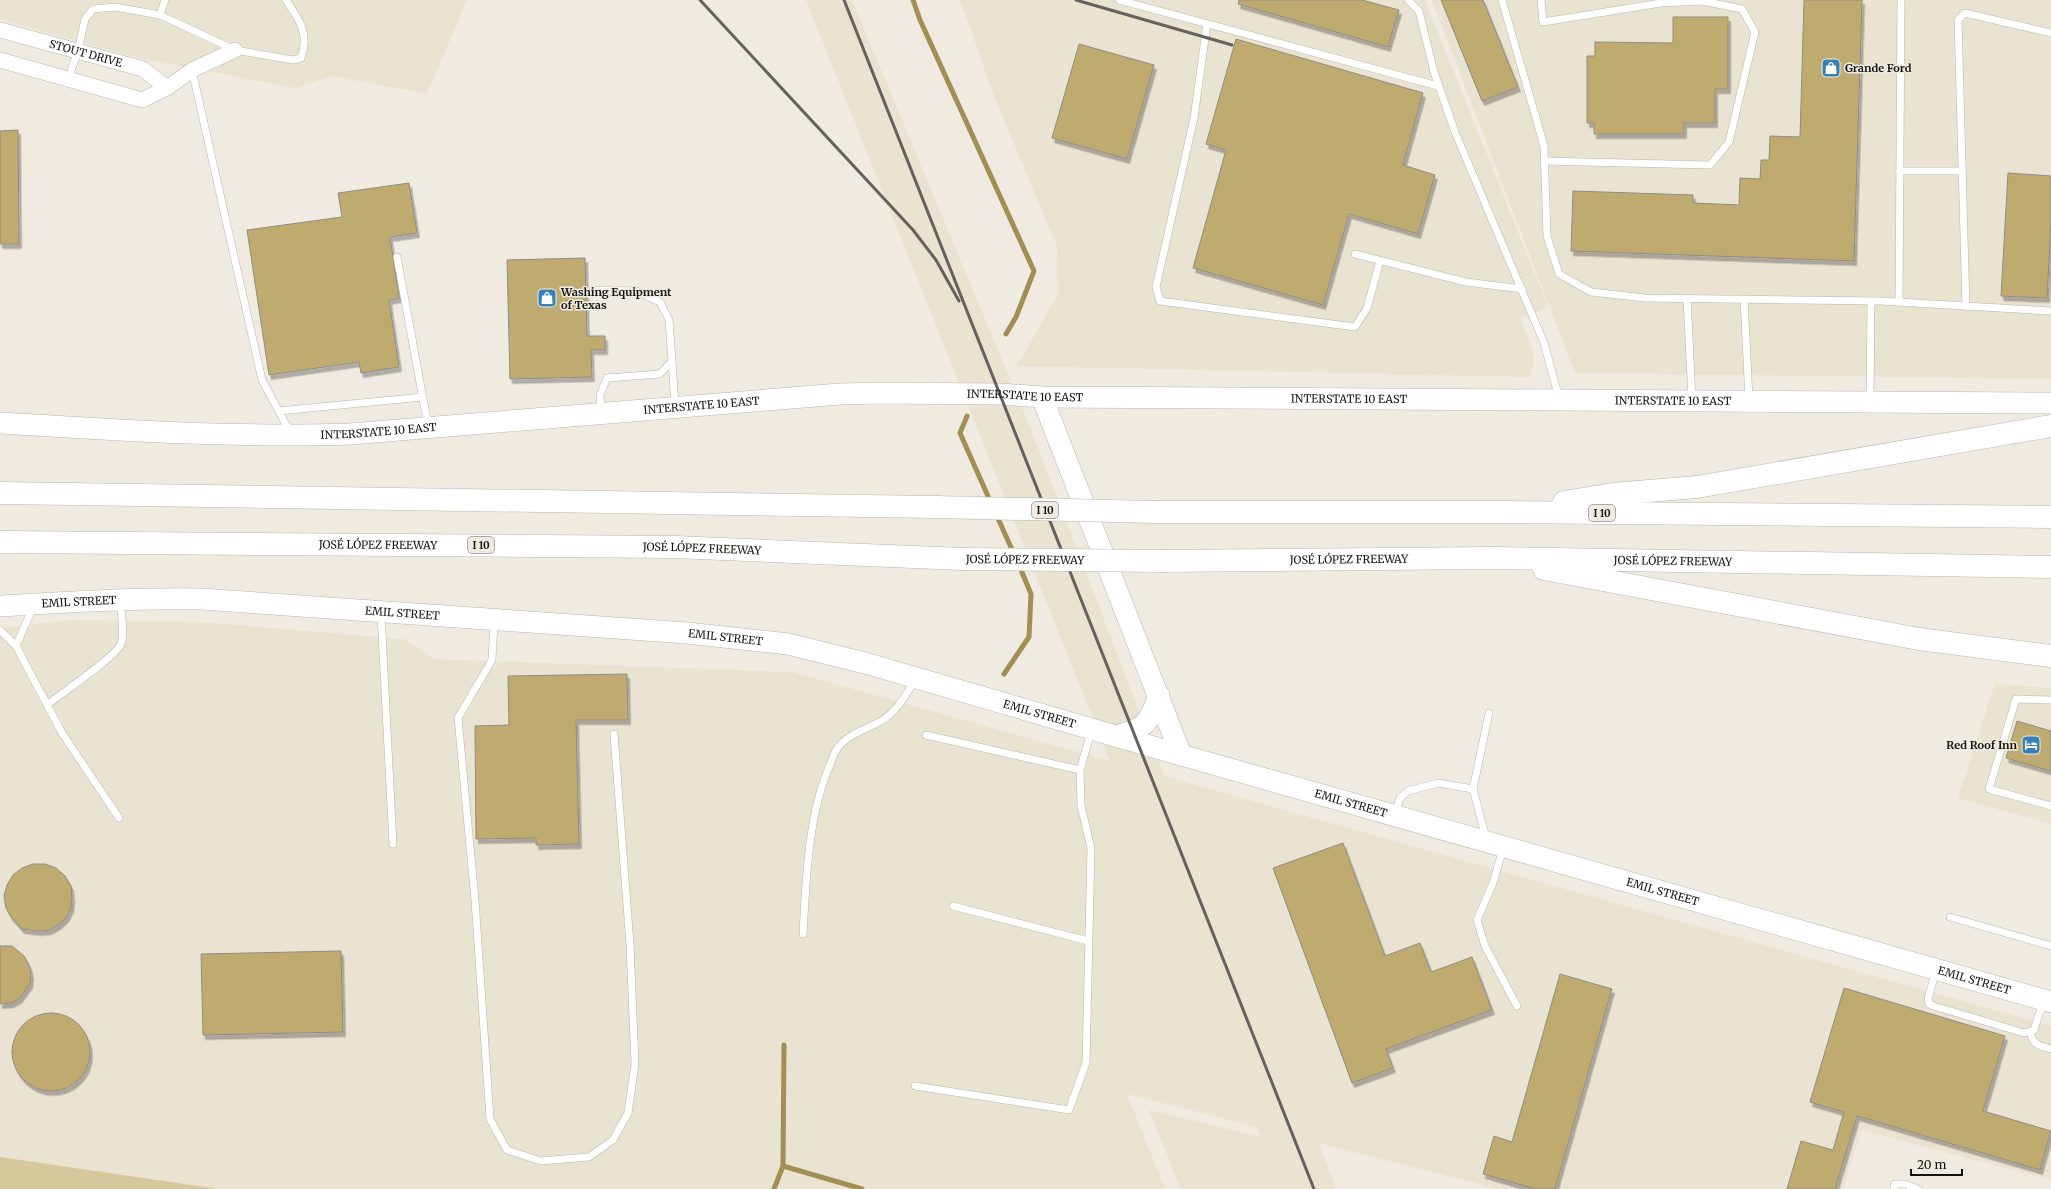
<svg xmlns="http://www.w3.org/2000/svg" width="2051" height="1189" font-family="Merriweather,serif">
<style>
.built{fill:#e9e3d1}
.green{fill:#d6c89c}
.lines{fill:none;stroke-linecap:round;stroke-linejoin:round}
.stream{stroke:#a28f54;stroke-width:5}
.building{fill:#bfab6f;stroke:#908c83;filter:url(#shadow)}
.service-casing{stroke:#b9b5ab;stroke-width:8}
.minor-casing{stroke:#b9b5ab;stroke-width:16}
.secondary-casing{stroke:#b9b5ab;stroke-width:22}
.motorway-casing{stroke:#b9b5ab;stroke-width:23}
.service{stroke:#fff;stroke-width:7}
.minor{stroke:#fff;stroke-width:15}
.secondary{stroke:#fff;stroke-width:21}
.motorway{stroke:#fff;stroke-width:22}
.rail{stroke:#64625c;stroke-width:3}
.motorway-bridge-casing{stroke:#b9b5ab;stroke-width:23;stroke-linecap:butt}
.motorway-bridge{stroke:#fff;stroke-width:22}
.labels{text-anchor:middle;stroke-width:3;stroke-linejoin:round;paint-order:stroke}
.shield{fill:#efebe1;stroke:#56544f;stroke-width:1}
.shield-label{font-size:10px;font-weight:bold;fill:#151410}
.street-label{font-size:11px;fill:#151410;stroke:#efebe1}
.poi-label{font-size:11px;font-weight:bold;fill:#151410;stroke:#efebe1;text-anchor:start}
</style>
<defs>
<filter id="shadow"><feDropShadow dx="2.5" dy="4.5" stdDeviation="0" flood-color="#0004"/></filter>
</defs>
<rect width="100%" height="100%" fill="#efebe1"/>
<!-- built -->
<g class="built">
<path d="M0,0H467L427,94L332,76L295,88L132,57L0,19Z"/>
<path d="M806,0H852L1028,422L1164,776L2051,1026V1180L1861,1130L1843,1189H1499L1319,1143L1336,1189H1181L1149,1110L1261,1137L1257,1127L1127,1094L1165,1189H219L0,1157V628L71,620L198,622L404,639L434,659L792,672L1110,761Z"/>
<path d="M960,0H1425L1548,307L1521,318L1535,358L1529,377L1017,366L1058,294L1057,246L996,101Z"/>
<path d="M1432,0H2051V379L1575,373Z"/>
<path d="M1995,684L2051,688V824L1958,798Z"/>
</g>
<!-- green -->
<path class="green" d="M0,1157L219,1189H0Z"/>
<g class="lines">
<!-- stream -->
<g class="stream">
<path d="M913,0L920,20L1034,271L1016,317L1006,334"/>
<path d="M967,416L960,433L991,503"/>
<path d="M996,514L1014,554"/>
<path d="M1004,674L1029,637L1031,594L1019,565"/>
<path d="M783,1166L862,1189"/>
<path d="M774,1189L783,1166L784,1045"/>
</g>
</g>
<!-- building -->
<g class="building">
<path d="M1239,0H1362L1399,10L1388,47L1238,4Z"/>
<path d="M1441,0H1483L1518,87L1482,101Z"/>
<path d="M1804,0H1862L1854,261L1571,251L1573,191L1693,195V203L1739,205L1740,178L1760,179L1761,160H1769L1770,136L1800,137Z"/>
<path d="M1673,17H1728V89H1715V123H1684V134H1594V123H1587V56H1595V42L1673,43Z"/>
<path d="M1236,39L1423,93L1403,165L1435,175L1418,234L1349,214L1323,305L1193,268L1226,150L1206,144Z"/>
<path d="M1079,44L1154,65L1127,159L1052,138Z"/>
<path d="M18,130L19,244H0V131Z"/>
<path d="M2008,173L2051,176V222L2047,298L2001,296Z"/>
<path d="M409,183L417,233L390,237L399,298L389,300L399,367L361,373L359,362L269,375L247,230L342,217L338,193Z"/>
<path d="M585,258L587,336H605V350H591L592,377L510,379L507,260Z"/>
<path d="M627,674L628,720H576L579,844L536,845V838L476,839L475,726L509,725L508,676Z"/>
<path d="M2017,721L2051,731V771L2006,758Z"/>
<path d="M1343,843L1385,956L1420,943L1431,972L1472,957L1492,1010L1386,1049L1393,1068L1352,1083L1273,868Z"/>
<path d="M33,864H45L56,868L65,876L71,886L72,898L71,908L66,918L58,925L49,930L38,931L22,929L11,917L6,908L4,896L7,885L13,875L22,868Z"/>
<path d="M0,946H12L24,956L29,965L31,975L30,984L19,999L11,1003L0,1004Z"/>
<path d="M341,951L343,1032L203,1035L201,954Z"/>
<path d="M1560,974L1612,989L1555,1189H1535L1483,1174L1494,1136L1512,1142Z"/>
<path d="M1844,988L2005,1036L1983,1111L2051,1131L2040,1170L1857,1116L1835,1189H1787L1801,1141L1833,1150L1844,1112L1810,1102Z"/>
<circle cx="51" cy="1052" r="39"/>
</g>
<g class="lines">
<defs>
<g id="service">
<path d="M1119,0L1438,86"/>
<path d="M1408,0L1419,11L1434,72L1455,132L1544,343L1559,398"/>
<path d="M1502,0L1544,146L1547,236L1559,274L1591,292L1645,298L1880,301L2051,311"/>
<path d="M1541,0L1543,22L1661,3L1702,1L1742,9L1755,32L1729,142L1710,165L1544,161"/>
<path d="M160,15L165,0"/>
<path d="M1207,24L1194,118L1156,287L1160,301L1355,327L1367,308L1380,261"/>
<path d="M192,70L262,380L290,432"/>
<path d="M68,79L78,51L85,19L93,9L115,7L160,15L235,50L293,60L301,58C310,34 299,19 286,0"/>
<path d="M1900,171H1962"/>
<path d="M1355,254L1466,282L1522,289"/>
<path d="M397,257L428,426"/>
<path d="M598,290L636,291L660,302L669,320L672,361L660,374L607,378L600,395L601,411"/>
<path d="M1687,298L1692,399"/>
<path d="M1744,299L1749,399"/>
<path d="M1899,302L1901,0"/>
<path d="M1966,307L1958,20L1965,13L2051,33"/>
<path d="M672,361L675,405"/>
<path d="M1870,399L1871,301"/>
<path d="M279,411L423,397"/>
<path d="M381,614L393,844"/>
<path d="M494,622L492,660L458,718L475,900L490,1119L507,1150L541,1161L589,1157L613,1140L628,1113L635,1064L630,945L614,734"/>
<path d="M0,630L16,646L33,607"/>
<path d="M16,646L62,733L119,818"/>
<path d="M2051,700L2016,699L1989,789L2051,806"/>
<path d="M47,705C60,694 116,657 121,644C125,632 121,614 120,601"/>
<path d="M926,735L1080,770"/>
<path d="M1395,813L1400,798L1408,791L1438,783L1473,789"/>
<path d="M1486,838L1473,789L1489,713"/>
<path d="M1503,849L1493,883L1477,920L1485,946L1517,1006"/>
<path d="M953,906L1088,941"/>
<path d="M1950,917L2051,946"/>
<path d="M803,934C806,881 808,814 830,765C832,760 834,753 837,749C848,733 866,730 881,721C897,711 905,696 915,680"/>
<path d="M1936,970L1928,999L1929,1004L1934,1006L2024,1033L2034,1030L2043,1002"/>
<path d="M2030,1032C2034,1046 2038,1045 2051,1049"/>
<path d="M915,1086L1069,1110L1086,1063L1091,848L1081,806L1080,770L1091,732"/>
<path d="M1894,1189L1895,1184H1905L1918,1189"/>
</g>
<g id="minor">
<path id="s1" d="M0,30L143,69L167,88"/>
<path d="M0,60L142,100L167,88L192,70L235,50"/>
</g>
<g id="secondary">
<path d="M1042,397L1181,755"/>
<path id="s2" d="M0,423C116,430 233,438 350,434L840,394L879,393L1000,394L1042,397L2051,403"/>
<path id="s3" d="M0,606C67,602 134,598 201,599L687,633L788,644L865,663L1181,755L2051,1002"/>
<path d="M1115,736C1146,728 1148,725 1159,695"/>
</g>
<g id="motorway">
<path d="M0,493L936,507"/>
<path d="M1564,502L1613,494L1697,487L2051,426"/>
<path d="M1154,512H1503L2051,517"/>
<path id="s4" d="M0,542L675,547L962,559"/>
<path id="s5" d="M1163,561L1492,558L2051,567"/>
<path d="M1544,569L1919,639L2051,656"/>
</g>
</defs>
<!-- service casing -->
<use href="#service" class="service-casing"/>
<!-- minor casing -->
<use href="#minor" class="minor-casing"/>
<!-- secondary casing -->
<use href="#secondary" class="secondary-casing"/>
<!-- motorway casing -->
<use href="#motorway" class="motorway-casing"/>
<!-- service -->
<use href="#service" class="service"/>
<!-- minor -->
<use href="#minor" class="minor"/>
<!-- secondary -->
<use href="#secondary" class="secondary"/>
<!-- motorway -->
<use href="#motorway" class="motorway"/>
<!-- rail -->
<g class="rail">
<path d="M700,0L913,230L936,260L959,301"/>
<path d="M844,0L1314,1189"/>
<path d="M1076,0L1232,45"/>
</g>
<defs>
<g id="motorway-bridge">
<path d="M936,507L1154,512"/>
<path id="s6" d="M962,559L1163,561"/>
</g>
</defs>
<!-- motorway-bridge casing -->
<use href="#motorway-bridge" class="motorway-bridge-casing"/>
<!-- motorway-bridge -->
<use href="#motorway-bridge" class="motorway-bridge"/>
</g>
<!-- icons -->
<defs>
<symbol id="shop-square" viewBox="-11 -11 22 22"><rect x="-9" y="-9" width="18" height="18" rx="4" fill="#3782b5" stroke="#efebe1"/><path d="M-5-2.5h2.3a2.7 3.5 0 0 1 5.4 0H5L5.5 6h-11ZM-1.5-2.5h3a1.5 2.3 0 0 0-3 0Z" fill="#fff"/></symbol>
<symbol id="hotel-square" viewBox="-11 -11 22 22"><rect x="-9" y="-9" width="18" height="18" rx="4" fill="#3782b5" stroke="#efebe1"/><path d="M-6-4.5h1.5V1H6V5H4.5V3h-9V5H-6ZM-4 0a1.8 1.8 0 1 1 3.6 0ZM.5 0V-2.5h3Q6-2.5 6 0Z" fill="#fff"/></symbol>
</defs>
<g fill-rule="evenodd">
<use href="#shop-square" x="1820" y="57" width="22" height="22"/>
<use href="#shop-square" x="536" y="287" width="22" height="22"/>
<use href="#hotel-square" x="2020" y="734" width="22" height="22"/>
</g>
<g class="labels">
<!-- shield labels -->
<g class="shield">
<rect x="1032" y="502" width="26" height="16" rx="3"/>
<rect x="1589" y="505" width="26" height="16" rx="3"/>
<rect x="468" y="537" width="26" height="16" rx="3"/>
</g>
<g class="shield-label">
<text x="1045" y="514">I 10</text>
<text x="1602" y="517">I 10</text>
<text x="481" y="549">I 10</text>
</g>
<!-- street labels -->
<g class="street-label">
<text dy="4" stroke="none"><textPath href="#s1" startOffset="89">STOUT DRIVE</textPath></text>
<text dy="4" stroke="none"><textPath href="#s2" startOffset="1027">INTERSTATE 10 EAST</textPath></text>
<text dy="4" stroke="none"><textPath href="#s2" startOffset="1351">INTERSTATE 10 EAST</textPath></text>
<text dy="4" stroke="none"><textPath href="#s2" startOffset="1675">INTERSTATE 10 EAST</textPath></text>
<text dy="4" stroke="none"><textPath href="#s2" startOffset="703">INTERSTATE 10 EAST</textPath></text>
<text dy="4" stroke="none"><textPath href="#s2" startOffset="379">INTERSTATE 10 EAST</textPath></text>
<text dy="4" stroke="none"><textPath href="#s4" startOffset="378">JOSÉ LÓPEZ FREEWAY</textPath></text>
<text dy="4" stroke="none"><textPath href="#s4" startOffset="702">JOSÉ LÓPEZ FREEWAY</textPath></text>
<text dy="4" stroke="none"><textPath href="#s5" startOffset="186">JOSÉ LÓPEZ FREEWAY</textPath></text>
<text dy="4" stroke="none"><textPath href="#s6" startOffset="63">JOSÉ LÓPEZ FREEWAY</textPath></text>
<text dy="4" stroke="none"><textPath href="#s5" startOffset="510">JOSÉ LÓPEZ FREEWAY</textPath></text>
<text dy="4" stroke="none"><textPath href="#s3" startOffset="79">EMIL STREET</textPath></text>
<text dy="4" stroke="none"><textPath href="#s3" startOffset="403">EMIL STREET</textPath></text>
<text dy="4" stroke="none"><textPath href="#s3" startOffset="727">EMIL STREET</textPath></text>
<text dy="4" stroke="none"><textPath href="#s3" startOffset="1051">EMIL STREET</textPath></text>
<text dy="4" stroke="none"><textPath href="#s3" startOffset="1375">EMIL STREET</textPath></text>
<text dy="4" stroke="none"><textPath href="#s3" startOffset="1699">EMIL STREET</textPath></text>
<text dy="4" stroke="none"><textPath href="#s3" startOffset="2023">EMIL STREET</textPath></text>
</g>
<!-- poi labels -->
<g class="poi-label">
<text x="1845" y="72">Grande Ford</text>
<text x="561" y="296">Washing Equipment<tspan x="561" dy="13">of Texas</tspan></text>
<text x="2017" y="749" text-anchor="end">Red Roof Inn</text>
</g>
</g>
<!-- scale -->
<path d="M1911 1169v6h51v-6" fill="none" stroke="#151410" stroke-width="2"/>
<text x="1917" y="1169" font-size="12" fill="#151410" stroke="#efebe1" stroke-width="3" paint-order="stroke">20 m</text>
</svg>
